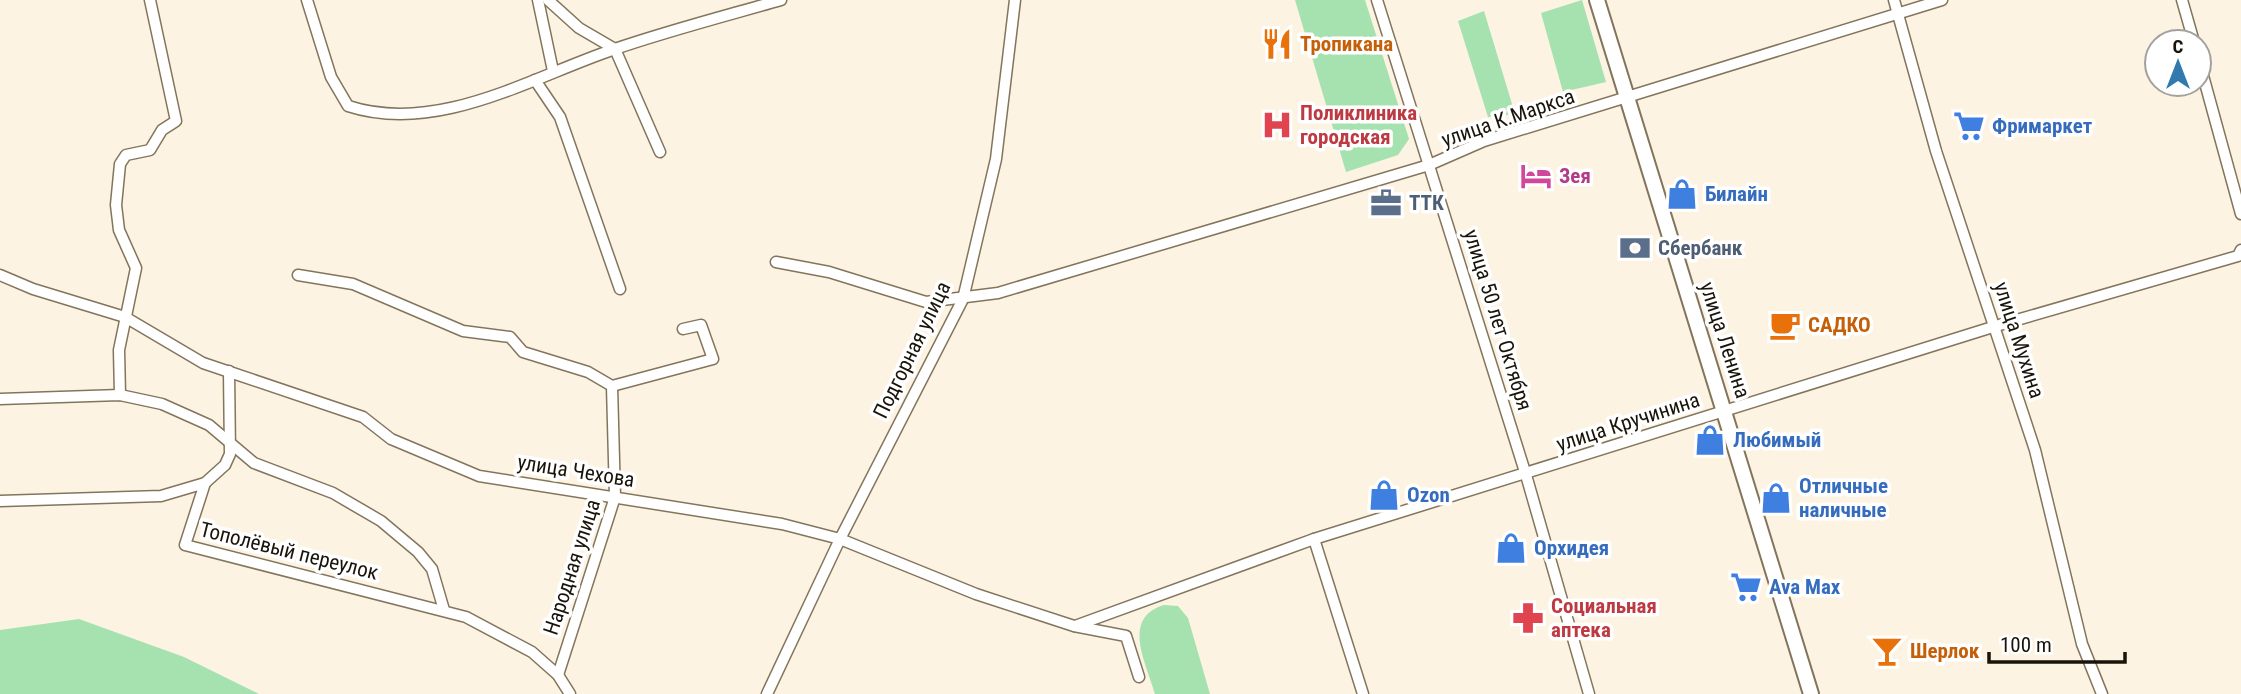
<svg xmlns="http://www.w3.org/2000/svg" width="2241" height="694" font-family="'Roboto Condensed',sans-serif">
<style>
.green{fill:#a6e2af}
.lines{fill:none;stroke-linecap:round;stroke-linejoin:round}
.street-casing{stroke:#83755c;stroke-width:13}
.secondary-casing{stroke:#83755c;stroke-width:18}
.street{stroke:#fff;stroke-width:10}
.secondary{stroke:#fff;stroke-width:14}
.labels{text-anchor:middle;stroke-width:7;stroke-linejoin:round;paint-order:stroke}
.food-label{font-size:21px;font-weight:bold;fill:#c56008;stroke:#fff;text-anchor:start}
.health-label{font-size:21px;font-weight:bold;fill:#be3a42;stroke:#fff;text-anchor:start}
.street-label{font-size:21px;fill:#19140a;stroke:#fff}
.shop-label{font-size:21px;font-weight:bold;fill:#366cbe;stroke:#fff;text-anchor:start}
.hotel-label{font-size:21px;font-weight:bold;fill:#b23c85;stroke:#fff;text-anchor:start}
.service-label{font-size:21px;font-weight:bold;fill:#4e5e75;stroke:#fff;text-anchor:start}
</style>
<rect width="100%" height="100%" fill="#fdf3e3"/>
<!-- green -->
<g class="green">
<path d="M1295,0H1365L1409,139L1398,155L1346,172Z"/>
<path d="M1582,0L1606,82L1563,92L1541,13Z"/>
<path d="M1484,11L1515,114L1488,117L1458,21Z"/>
<path d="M1164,605L1178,606L1188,618L1210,694H1155C1146,662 1121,618 1164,605Z"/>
<path d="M79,619L184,657L259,694H0V630Z"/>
</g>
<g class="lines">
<defs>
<g id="street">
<path d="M307,0L331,77L348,106C437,135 530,78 612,50C667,31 725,16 781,0"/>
<path d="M538,0L553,71"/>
<path d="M548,0L579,28L615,49L660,152"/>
<path d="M1377,0L1526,475L1589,694"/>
<path d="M1894,0L1936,151L2035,450L2082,644L2102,694"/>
<path d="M2182,0L2194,42"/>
<path d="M2199,61L2241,214"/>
<path d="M535,80L560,117L620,289"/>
<path d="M776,262L829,272L926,302L998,293L1429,165L1484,141L1942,0"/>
<path d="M0,275L33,289L125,317L203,363L363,417L391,439L479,476L782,524L840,539L976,594L1074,626L1126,636L1139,677"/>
<path d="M298,275L353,284L463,331L510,337L523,352L588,372L612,386L713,359L701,325L683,329"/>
<path d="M120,395L119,350L136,268L119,230L116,205L120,164L126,155L150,150L162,130L176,121L150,0"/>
<path d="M0,399L120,395L162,404L209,425L254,463L333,493L381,521L418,552L432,569L444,610"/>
<path d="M205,483L225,465L230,454L229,371"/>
<path d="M0,501L161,496L205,483L185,545L466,617L532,652L558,675L570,694"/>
<path d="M1314,539L1363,694"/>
<path d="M1075,626L1314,539L1996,326L2238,256L2241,250"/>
<path d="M558,675L615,497L612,386"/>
<path d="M767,694L840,539L963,299L996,159L1015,0"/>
</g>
<path id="secondary" d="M1597,0L1811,694"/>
</defs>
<!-- street casing -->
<use href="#street" class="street-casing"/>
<!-- secondary casing -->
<use href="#secondary" class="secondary-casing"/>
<!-- street -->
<use href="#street" class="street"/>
<!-- secondary -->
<use href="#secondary" class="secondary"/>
</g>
<!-- icons -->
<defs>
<symbol id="restaurant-bare" viewBox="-9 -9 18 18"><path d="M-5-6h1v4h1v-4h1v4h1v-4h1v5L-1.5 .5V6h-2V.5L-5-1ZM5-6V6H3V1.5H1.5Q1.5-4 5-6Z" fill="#e8710a" stroke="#fff" stroke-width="2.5" paint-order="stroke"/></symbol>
<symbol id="hospital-bare" viewBox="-9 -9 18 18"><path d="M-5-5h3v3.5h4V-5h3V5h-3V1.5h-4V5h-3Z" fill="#e0444e" stroke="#fff" stroke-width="2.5" paint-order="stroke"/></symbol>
<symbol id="supermarket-bare" viewBox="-9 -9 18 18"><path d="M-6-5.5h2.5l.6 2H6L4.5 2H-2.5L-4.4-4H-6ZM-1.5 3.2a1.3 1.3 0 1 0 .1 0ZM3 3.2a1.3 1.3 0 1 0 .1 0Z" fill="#3f7fe0" stroke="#fff" stroke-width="2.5" paint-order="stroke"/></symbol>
<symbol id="hotel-bare" viewBox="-9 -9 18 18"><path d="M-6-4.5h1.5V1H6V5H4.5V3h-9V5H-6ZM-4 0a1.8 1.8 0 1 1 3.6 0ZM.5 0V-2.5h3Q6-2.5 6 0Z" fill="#d1479c" stroke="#fff" stroke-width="2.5" paint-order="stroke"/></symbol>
<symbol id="shop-bare" viewBox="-9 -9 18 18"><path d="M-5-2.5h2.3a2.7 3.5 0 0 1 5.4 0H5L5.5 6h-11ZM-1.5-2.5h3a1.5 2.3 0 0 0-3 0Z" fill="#3f7fe0" stroke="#fff" stroke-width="2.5" paint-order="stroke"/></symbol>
<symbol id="office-bare" viewBox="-9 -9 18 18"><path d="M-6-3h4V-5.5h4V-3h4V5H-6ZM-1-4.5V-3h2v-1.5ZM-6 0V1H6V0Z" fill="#5c6f8a" stroke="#fff" stroke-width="2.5" paint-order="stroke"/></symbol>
<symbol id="bank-bare" viewBox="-9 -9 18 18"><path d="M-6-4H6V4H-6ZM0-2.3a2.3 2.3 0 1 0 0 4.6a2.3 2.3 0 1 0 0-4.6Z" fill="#5c6f8a" stroke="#fff" stroke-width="2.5" paint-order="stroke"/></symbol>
<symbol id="cafe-bare" viewBox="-9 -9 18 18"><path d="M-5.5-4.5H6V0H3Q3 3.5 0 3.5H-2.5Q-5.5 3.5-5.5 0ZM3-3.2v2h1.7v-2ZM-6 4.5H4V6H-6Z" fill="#e8710a" stroke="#fff" stroke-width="2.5" paint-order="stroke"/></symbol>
<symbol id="pharmacy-bare" viewBox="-9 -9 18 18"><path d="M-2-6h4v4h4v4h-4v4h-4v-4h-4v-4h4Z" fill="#e0444e" stroke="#fff" stroke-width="2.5" paint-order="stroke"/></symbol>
<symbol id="bar-bare" viewBox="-9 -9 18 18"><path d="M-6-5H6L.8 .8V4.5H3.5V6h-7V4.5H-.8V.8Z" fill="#e8710a" stroke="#fff" stroke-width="2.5" paint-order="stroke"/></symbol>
</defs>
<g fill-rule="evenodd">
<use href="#restaurant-bare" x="1255" y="22" width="44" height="44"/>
<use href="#hospital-bare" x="1255" y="103" width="44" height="44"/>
<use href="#supermarket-bare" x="1947" y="104" width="44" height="44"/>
<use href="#hotel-bare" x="1514" y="154" width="44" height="44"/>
<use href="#shop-bare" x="1660" y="172" width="44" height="44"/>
<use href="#office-bare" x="1364" y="181" width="44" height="44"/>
<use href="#bank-bare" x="1613" y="226" width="44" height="44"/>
<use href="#cafe-bare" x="1763" y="303" width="44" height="44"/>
<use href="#shop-bare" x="1688" y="418" width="44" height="44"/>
<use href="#shop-bare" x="1362" y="473" width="44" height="44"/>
<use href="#shop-bare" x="1754" y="476" width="44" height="44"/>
<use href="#shop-bare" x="1489" y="526" width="44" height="44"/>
<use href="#supermarket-bare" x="1724" y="565" width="44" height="44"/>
<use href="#pharmacy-bare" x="1506" y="596" width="44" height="44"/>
<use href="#bar-bare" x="1865" y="629" width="44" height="44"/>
</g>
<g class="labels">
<!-- food labels -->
<g class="food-label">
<text x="1300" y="51">Тропикана</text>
<text x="1808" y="332">САДКО</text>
<text x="1910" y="658">Шерлок</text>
</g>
<!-- health labels -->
<g class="health-label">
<text x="1300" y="120">Поликлиника<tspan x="1300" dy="24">городская</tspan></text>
<text x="1551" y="613">Социальная<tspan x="1551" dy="24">аптека</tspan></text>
</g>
<!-- street labels -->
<g class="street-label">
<text transform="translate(1508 118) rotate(-19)" y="7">улица К.Маркса</text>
<text transform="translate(1498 320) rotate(73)" y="7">улица 50 лет Октября</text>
<text transform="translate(1725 340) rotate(72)" y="7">улица Ленина</text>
<text transform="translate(2019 340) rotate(72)" y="7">улица Мухина</text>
<text transform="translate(912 350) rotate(-64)" y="7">Подгорная улица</text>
<text transform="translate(1628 422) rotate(-18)" y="7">улица Кручинина</text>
<text transform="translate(576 471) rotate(9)" y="7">улица Чехова</text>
<text transform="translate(289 551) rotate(14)" y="7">Тополёвый переулок</text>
<text transform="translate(572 567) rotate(-72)" y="7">Народная улица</text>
</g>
<!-- shop labels -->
<g class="shop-label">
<text x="1992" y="133">Фримаркет</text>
<text x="1705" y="201">Билайн</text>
<text x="1733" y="447">Любимый</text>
<text x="1799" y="493">Отличные<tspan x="1799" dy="24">наличные</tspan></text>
<text x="1407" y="502">Ozon</text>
<text x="1534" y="555">Орхидея</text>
<text x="1769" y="594">Ava Max</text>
</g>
<!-- hotel labels -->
<g class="hotel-label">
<text x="1559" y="183">Зея</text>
</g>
<!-- service labels -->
<g class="service-label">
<text x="1409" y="210">ТТК</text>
<text x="1658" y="255">Сбербанк</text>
</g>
</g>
<!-- north arrow -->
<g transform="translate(2178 63)"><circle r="33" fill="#ffffff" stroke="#a3a19d" stroke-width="2"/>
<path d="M0-5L12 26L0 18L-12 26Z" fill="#3279ad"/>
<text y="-10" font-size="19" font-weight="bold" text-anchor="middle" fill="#19140a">С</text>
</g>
<!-- scale -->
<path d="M1989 652v10h136v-10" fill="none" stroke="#19140a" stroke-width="3.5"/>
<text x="2000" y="652" font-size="21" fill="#19140a" stroke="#ffffff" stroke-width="5" paint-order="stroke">100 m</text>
</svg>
